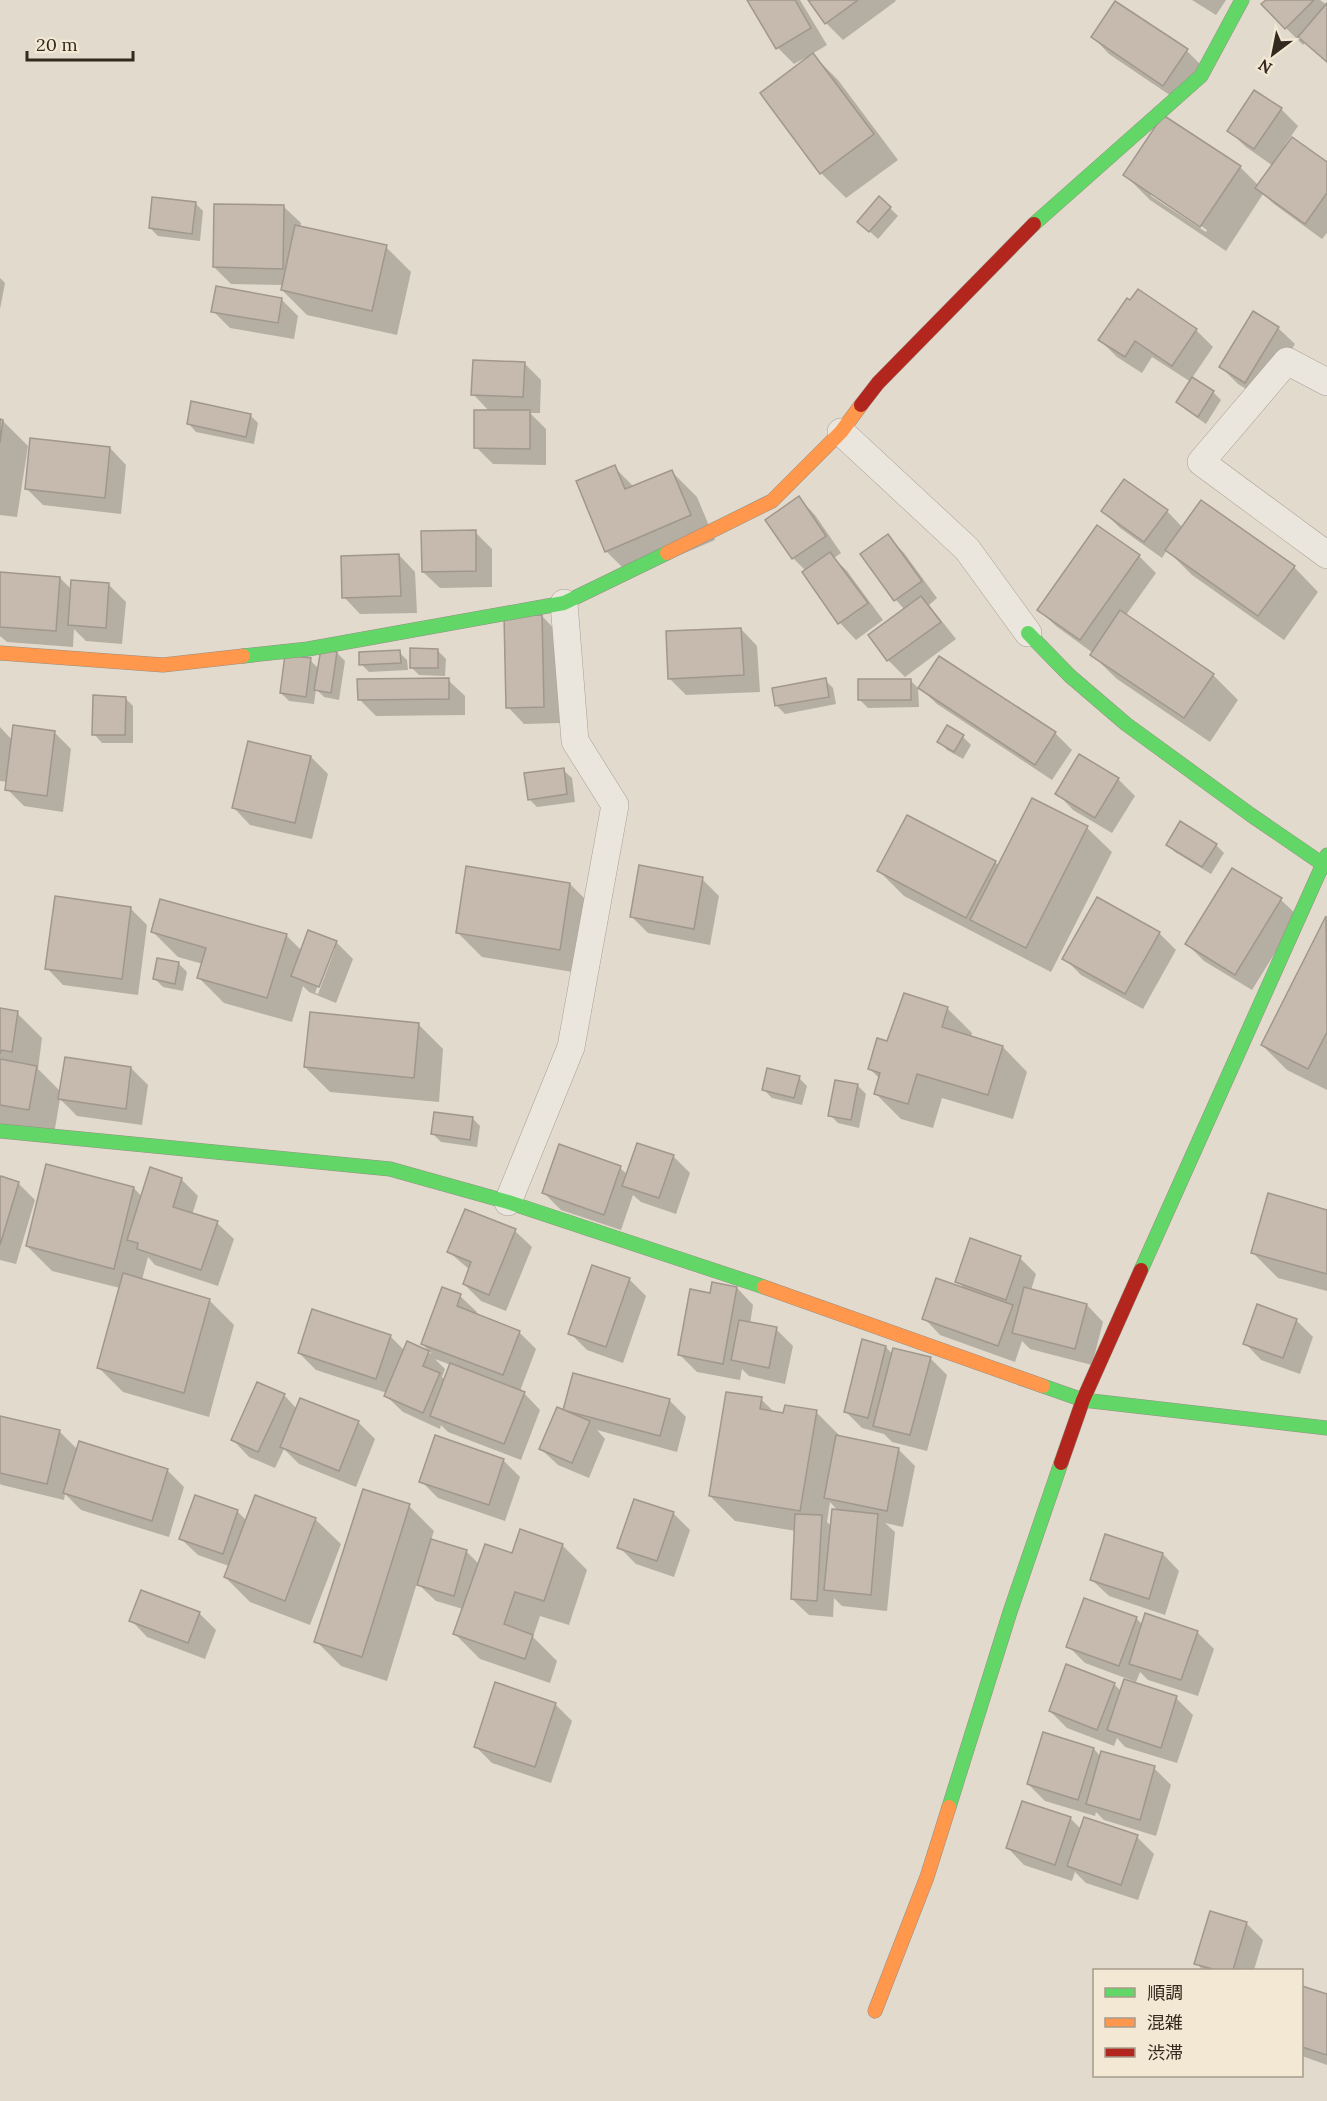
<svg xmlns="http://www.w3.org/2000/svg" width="1327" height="2101" font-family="Lora,'Noto Sans JP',serif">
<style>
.shadow{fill:#0003;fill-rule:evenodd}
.building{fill:#c5baad;stroke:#a1978c;stroke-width:1.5}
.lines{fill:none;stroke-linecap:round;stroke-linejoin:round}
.street-casing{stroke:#a7a096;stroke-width:28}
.fast-casing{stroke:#968f85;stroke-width:15}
.slow-casing{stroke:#968f85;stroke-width:15}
.jam-casing{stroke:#968f85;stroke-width:15}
.street{stroke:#eae6dd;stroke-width:27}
.fast{stroke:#63d668;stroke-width:14}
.slow{stroke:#ff974d;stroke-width:14}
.jam{stroke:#b3261e;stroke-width:14}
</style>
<rect width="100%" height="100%" fill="#e2dacc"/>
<!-- shadow -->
<g class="shadow">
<path d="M749,0H800L827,45L812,54L838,80L898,160L846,198L821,173L807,60L805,58L794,64L778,48Z"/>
<path d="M810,0H895L896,1L843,40L826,23Z"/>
<path d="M1192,0H1226L1216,15Z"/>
<path d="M1268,0H1320L1327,5V62L1305,42L1303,45L1263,5Z"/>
<path d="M1093,37L1187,51L1203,67L1180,102L1109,54Z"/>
<path d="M1281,109L1298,126L1285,145L1327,164V233L1322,239L1274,204L1263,194L1226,251L1150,200L1125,175L1240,167L1259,186L1273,166L1246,147L1229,131ZM1151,192L1207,230L1206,232L1151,196Z"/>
<path d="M195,203L203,211L200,241L158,236L150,228Z"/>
<path d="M284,207L301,223L300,228L386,247L411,272L397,335L307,315L282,290L283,285L231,284L214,267Z"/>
<path d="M890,208L898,216L878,239L867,229Z"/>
<path d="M0,278L5,283L0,309Z"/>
<path d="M1138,291L1196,330L1213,347L1192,378L1213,392L1221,400L1206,424L1186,410L1178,402L1191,382L1152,357L1142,373L1117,357L1100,340Z"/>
<path d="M282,300L298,316L294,339L230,328L213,311Z"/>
<path d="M1278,328L1295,344L1262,399L1238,384L1221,367Z"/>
<path d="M524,363L541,380L540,413H530L546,429V465L493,464L476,447L490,412L473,394Z"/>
<path d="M250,415L258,423L254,444L196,432L188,423Z"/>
<path d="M0,421H3L28,446L17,517L0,515Z"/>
<path d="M110,448L126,465L121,514L43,505L26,488Z"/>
<path d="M614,467L634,487L672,472L697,497L715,540L631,576L606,551Z"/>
<path d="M799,498L815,515L841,553L834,558L847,571L883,620L856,640L840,623L804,573L806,571L793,558Z"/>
<path d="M1103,511H1167L1183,528L1294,567L1318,592L1284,640L1192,575L1167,550L1162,558L1120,528Z"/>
<path d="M475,532L492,549V587L440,588L423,572Z"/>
<path d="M888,536L904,553L937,598L929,605L956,639L905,677L888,660L870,636L905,610L896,600L862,554Z"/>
<path d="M399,555L415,572L417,613L360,614L344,597Z"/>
<path d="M1139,556L1156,573L1126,615L1213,675L1238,700L1210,742L1117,679L1092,655L1093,653L1056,626L1039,610Z"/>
<path d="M0,573L60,578L72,590L109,585L126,602L122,644L86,641L74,629L73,647L7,642L0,636Z"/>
<path d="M542,616L558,633L560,723L524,724L508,707Z"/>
<path d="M741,629L757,646L760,692L686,695L670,679Z"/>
<path d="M438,651L446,659L445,676L419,675L411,667Z"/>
<path d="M399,652L407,660L408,670L369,672L361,664Z"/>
<path d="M337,653L345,661L339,700L324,697L316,689L314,704L289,701L281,693L310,660L319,669Z"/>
<path d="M448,680L465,696V715L376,716L359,699Z"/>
<path d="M825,680L833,688L836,704L785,714L777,706Z"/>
<path d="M910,680L918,688L919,707L868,708L860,700Z"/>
<path d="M920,688L1055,733L1072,750L1052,780L937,704Z"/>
<path d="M125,698L133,706V743H102L94,734Z"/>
<path d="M0,727L13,741L54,732L71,749L63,812L24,806L7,789L8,782L0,781Z"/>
<path d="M947,727L963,737L971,745L963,759L947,750L939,741Z"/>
<path d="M249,743L311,757L328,774L312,839L250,825L234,808Z"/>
<path d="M563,770L572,778L575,802L537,807L529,799Z"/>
<path d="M1118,779L1135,796L1112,833L1073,810L1057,793Z"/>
<path d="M1033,800L1087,828L1112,852L1051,972L904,896L879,871L995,862L999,866Z"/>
<path d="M1167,844L1216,845L1224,853L1211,874L1175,852Z"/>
<path d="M1232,870L1281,900L1298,916L1252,990L1204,961L1187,944Z"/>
<path d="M702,879L719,896L710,945L648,933L632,917Z"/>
<path d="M570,884L595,909L585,974L482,957L457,932Z"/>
<path d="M131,909L147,925L138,995L63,985L47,968Z"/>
<path d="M1327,918V1090L1287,1070L1262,1045Z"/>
<path d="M153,932L286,935L302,951L336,942L353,959L336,1003L309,992L303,986L292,1022L224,1003L199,978L203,964L178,957ZM332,949H335L318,994L315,993Z"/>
<path d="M1159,933L1176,950L1143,1009L1081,975L1064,958Z"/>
<path d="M158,959L179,964L187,972L183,991L163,987L155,979Z"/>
<path d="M947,1008L972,1033L971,1037L1003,1047L1027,1072L1013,1119L942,1098L933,1128L901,1119L876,1094L880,1079L870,1069L888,1043Z"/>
<path d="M0,1010L17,1013L42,1038L38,1069L61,1092L131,1068L148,1085L142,1125L77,1116L60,1099L54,1134L0,1125Z"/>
<path d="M418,1024L443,1049L439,1102L330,1092L305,1067Z"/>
<path d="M799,1078L807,1086L802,1105L772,1098L764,1090Z"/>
<path d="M858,1086L866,1094L859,1128L838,1123L830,1115Z"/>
<path d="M472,1118L480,1126L477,1147L441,1142L433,1134Z"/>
<path d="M673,1156L690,1173L676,1214L641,1202L633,1195L621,1230L561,1210L544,1193L620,1168L628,1175Z"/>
<path d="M181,1179L198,1196L192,1215L217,1223L234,1239L218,1286L155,1265L148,1257L142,1280L209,1300L234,1325L209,1417L123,1392L98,1367L120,1288L52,1271L27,1246L134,1188L142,1197Z"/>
<path d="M18,1183L35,1200L16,1264L0,1260V1184Z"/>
<path d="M1327,1211V1291L1278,1278L1253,1253Z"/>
<path d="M515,1231L532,1247L506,1311L481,1301L464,1284L470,1270L449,1252Z"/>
<path d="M1020,1258L1036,1274L1031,1290L1087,1305L1103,1322L1092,1365L1030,1349L1022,1341L1015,1362L940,1335L924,1318L965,1289L957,1281Z"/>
<path d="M629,1279L646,1296L623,1363L587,1350L570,1333Z"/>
<path d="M737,1288L753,1305L750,1324L776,1329L793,1346L785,1384L749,1376L742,1369L740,1380L697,1372L680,1355L711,1295Z"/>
<path d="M460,1296L477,1312L476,1315L519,1332L536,1349L520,1391L524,1393L540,1410L521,1460L448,1432L441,1425L440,1429L403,1412L386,1396L387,1393L316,1370L299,1353L390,1336L405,1351L408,1343L432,1354L422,1344ZM435,1359L451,1365L445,1380L442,1377L445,1369Z"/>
<path d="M1296,1320L1313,1337L1300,1374L1261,1360L1245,1343Z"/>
<path d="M886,1347L893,1355L930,1358L947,1375L927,1451L892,1442L884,1434L862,1428L845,1411Z"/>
<path d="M574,1375L669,1400L686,1417L677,1452L597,1430L605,1439L589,1478L558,1465L541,1449L564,1412Z"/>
<path d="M284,1395L297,1409L358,1422L375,1439L356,1487L299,1464L284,1449L275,1468L249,1457L233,1440Z"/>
<path d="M761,1399L776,1414L816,1412L841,1437L898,1449L915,1466L903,1527L885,1523L895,1532L887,1611L842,1606L834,1598L833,1617L809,1615L792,1599L796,1531L735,1521L710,1496ZM830,1502L839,1512L832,1527L827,1522Z"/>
<path d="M0,1418L59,1431L78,1450L167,1470L184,1487L169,1537L81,1510L65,1494L64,1500L2,1485L0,1484Z"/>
<path d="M503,1460L520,1477L505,1521L438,1498L421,1481Z"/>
<path d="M256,1496L316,1520L341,1544L310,1625L250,1602L225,1577L229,1566L198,1555L181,1539L237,1511L247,1521Z"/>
<path d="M409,1506L434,1531L431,1540L466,1551L479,1564L513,1555L562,1545L587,1570L569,1625L540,1616L533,1637L557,1661L550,1683L480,1659L455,1634L463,1609L436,1601L417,1583L387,1681L341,1666L316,1641Z"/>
<path d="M673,1513L690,1530L674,1577L636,1564L619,1547Z"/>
<path d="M1106,1536L1163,1554L1179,1571L1165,1615L1109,1596L1092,1580Z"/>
<path d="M199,1613L216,1630L205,1659L147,1637L131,1620Z"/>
<path d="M1136,1618L1143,1625L1197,1632L1214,1649L1198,1696L1148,1680L1140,1672L1136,1682L1085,1663L1068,1646Z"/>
<path d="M1114,1684L1121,1691L1176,1698L1193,1715L1177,1763L1125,1747L1117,1738L1114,1746L1067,1728L1050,1711Z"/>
<path d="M555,1704L572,1721L551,1783L492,1763L475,1746Z"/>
<path d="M1094,1749L1101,1757L1154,1768L1171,1785L1156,1836L1104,1820L1096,1812L1095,1816L1045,1801L1028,1784Z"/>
<path d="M1070,1818L1081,1829L1137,1837L1154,1854L1138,1900L1086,1883L1075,1872L1072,1881L1024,1865L1008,1848Z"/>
<path d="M1246,1923L1263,1940L1254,1970H1203L1196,1963Z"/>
<path d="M1303,1988L1327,1996V2065L1302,2056Z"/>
</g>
<!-- building -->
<g class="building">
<path d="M747,0H795L811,28L776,49Z"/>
<path d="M808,0H858L825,24Z"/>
<path d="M1266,0H1314L1285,29L1261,4Z"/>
<path d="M1115,1L1188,49L1163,86L1091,37Z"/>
<path d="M1327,3V62L1298,37Z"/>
<path d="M813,53L874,134L820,174L760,93Z"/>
<path d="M1254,90L1282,108L1254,149L1227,131Z"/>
<path d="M1163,115L1241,166L1200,227L1123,175Z"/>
<path d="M1292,137L1327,162V193L1305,224L1255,188Z"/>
<path d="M879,196L891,207L869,232L857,222Z"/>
<path d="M152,197L196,202L192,234L149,228Z"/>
<path d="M214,204L284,205L283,269L213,267Z"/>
<path d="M295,225L387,245L372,311L281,290Z"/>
<path d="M216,286L282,298L278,323L211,312Z"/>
<path d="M1138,289L1197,329L1172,366L1135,341L1125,357L1098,340L1127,298L1130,300Z"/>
<path d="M1253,311L1279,327L1245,383L1219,367Z"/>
<path d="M473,360L525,362L523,397L471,395Z"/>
<path d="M1192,377L1214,391L1198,417L1176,402Z"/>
<path d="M191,401L251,414L246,437L187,424Z"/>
<path d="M474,410H530V449L474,448Z"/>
<path d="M0,419L3,420L0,443Z"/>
<path d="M30,438L110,447L105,498L25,489Z"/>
<path d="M615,465L625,489L672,470L691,515L605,552L576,481Z"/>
<path d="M1124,479L1168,510L1144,542L1101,511Z"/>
<path d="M799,496L826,536L792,559L765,520Z"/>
<path d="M1201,500L1295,566L1258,616L1165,550Z"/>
<path d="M1097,525L1140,555L1080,640L1037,610Z"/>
<path d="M476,530V571L422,572L421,531Z"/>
<path d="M888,534L922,581L894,601L860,554Z"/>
<path d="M830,552L868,603L838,624L802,572Z"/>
<path d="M399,554L401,596L342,598L341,556Z"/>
<path d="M0,572L60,577L56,631L0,627Z"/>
<path d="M71,580L109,583L106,628L68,625Z"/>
<path d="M921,596L941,622L887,661L868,635Z"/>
<path d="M1120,610L1214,674L1184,718L1090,655Z"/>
<path d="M504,615H542L544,707L506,708Z"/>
<path d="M741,628L744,675L668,679L666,631Z"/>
<path d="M410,648L438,649V668H410Z"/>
<path d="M321,649L337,652L331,693L314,690Z"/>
<path d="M400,650L401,663L359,665V652Z"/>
<path d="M285,655L311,658L306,697L280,693Z"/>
<path d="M939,656L1056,732L1035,765L918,688Z"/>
<path d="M449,678V699L358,700L357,679Z"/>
<path d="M826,678L829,697L775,706L772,688Z"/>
<rect x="858" y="679" width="53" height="21"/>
<path d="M93,695L126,697L125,735H92Z"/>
<path d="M13,725L55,731L47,796L5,790Z"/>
<path d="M947,725L964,735L954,752L937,742Z"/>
<path d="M248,741L311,756L295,823L232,808Z"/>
<path d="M1079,754L1119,778L1095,818L1055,794Z"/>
<path d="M564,768L567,794L528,800L524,773Z"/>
<path d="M1032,798L1088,826L1026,948L970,920Z"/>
<path d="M907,815L996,861L966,918L877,871Z"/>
<path d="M1180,821L1217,844L1202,867L1166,845Z"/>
<path d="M639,865L703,877L694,929L630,917Z"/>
<path d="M466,866L570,883L560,950L456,933Z"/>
<path d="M1232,868L1282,898L1235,975L1185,944Z"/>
<path d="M55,896L131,907L122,979L45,969Z"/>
<path d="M1097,897L1160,932L1125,994L1062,959Z"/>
<path d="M160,899L287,934L267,998L197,978L206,948L151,932Z"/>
<path d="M1326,916L1327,1032L1308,1069L1261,1045Z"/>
<path d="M308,930L337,941L319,987L291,976Z"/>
<path d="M157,958L179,962L175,984L153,979Z"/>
<path d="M904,993L948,1007L942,1027L1003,1046L988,1095L917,1074L908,1104L874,1094L880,1073L868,1069L877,1038L887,1041Z"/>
<path d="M0,1008L18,1011L12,1052L2,1050L0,1054Z"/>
<path d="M310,1012L419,1023L414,1078L304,1067Z"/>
<path d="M65,1057L131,1067L126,1109L58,1099Z"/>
<path d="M0,1059L37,1066L29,1110L0,1105Z"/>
<path d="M767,1068L800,1076L794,1098L762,1090Z"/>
<path d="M835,1080L858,1084L851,1120L828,1116Z"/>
<path d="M434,1112L473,1117L470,1140L431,1134Z"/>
<path d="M637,1143L674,1155L659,1198L622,1186Z"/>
<path d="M559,1144L621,1166L604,1215L542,1193Z"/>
<path d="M46,1164L134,1187L114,1269L26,1246Z"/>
<path d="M150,1167L182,1178L173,1207L218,1221L201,1270L137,1249L138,1243L127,1240Z"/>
<path d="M1,1176L19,1182L0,1245V1179Z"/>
<path d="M1268,1193L1327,1210V1274L1251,1253Z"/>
<path d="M465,1209L516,1229L489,1295L463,1284L471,1262L447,1252Z"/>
<path d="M970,1238L1021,1256L1006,1300L955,1282Z"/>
<path d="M592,1265L630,1278L606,1347L568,1334Z"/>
<path d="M123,1273L210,1299L184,1393L97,1368Z"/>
<path d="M936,1278L1013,1305L998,1346L922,1319Z"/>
<path d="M712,1282L737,1287L723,1364L678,1355L690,1289L710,1293Z"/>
<path d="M442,1287L461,1294L457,1306L520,1331L503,1375L421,1344Z"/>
<path d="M1024,1287L1087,1304L1075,1349L1012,1333Z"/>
<path d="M1257,1304L1297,1319L1283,1358L1243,1344Z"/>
<path d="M312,1309L391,1335L376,1379L298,1353Z"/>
<path d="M739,1320L777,1327L769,1368L731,1360Z"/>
<path d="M862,1339L886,1346L868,1418L844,1412Z"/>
<path d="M407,1341L429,1351L423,1366L440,1373L423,1413L384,1396Z"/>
<path d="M893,1348L931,1357L910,1435L873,1426Z"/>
<path d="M450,1363L525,1392L504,1444L430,1416Z"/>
<path d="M573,1373L670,1399L660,1436L563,1410Z"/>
<path d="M257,1382L285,1394L258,1452L231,1440Z"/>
<path d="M726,1392L762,1397L760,1409L783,1413L785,1405L817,1410L800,1511L709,1496Z"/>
<path d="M300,1398L359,1421L339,1471L280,1447Z"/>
<path d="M557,1407L590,1421L572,1463L539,1449Z"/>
<path d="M0,1416L60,1430L47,1484L0,1473Z"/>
<path d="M435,1435L504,1459L489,1505L419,1482Z"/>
<path d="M836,1435L899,1448L887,1511L824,1498Z"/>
<path d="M79,1441L168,1469L152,1521L63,1493Z"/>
<path d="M363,1489L410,1504L362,1657L314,1642Z"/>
<path d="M195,1495L238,1510L223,1554L179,1539Z"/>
<path d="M255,1495L316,1518L285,1601L224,1577Z"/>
<path d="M634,1499L674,1512L657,1561L617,1548Z"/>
<path d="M832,1509L878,1514L871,1595L824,1590Z"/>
<path d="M795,1514L822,1515L817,1601L791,1599Z"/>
<path d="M520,1529L563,1544L544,1601L515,1592L504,1624L533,1635L525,1659L453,1634L485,1544L512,1553Z"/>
<path d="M1105,1534L1163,1553L1149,1599L1090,1580Z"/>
<path d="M431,1539L467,1550L454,1596L417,1585Z"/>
<path d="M141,1590L200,1612L188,1643L129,1621Z"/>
<path d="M1084,1598L1137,1617L1119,1666L1066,1647Z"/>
<path d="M1145,1613L1198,1631L1181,1680L1129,1664Z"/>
<path d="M1066,1664L1115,1683L1097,1730L1049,1711Z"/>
<path d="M1124,1679L1177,1696L1161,1748L1107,1730Z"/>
<path d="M495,1682L556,1703L535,1767L474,1747Z"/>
<path d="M1043,1732L1094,1748L1078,1800L1027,1784Z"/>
<path d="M1101,1751L1155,1766L1140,1820L1086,1804Z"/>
<path d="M1022,1801L1071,1817L1055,1865L1006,1848Z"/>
<path d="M1084,1817L1138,1835L1121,1885L1067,1866Z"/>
<path d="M1210,1911L1247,1922L1233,1970H1216L1194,1964Z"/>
<path d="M1302,1986L1327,1994V2055L1302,2047Z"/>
</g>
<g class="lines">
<defs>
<g id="street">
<path d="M1327,382L1287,361L1201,462L1327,555"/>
<path d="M841,432L967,549L1028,633"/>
<path d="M508,1202L571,1047L615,805L575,741L564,603"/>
</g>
<g id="fast">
<path d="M1034,224L1201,76L1242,0"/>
<path d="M1028,633L1070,676L1126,724L1251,815L1327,867"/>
<path d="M243,656L308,649L564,603L667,553"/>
<path d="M0,1131L390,1169L508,1202L764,1287"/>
<path d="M1141,1270L1327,855"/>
<path d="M1043,1386L1083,1400L1327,1428"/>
<path d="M949,1807L1010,1612L1061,1463"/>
</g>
<g id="slow">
<path d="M667,553L772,501L841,432L861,405"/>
<path d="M0,653L163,665L243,656"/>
<path d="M764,1287L1043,1386"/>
<path d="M875,2011L927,1877L949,1807"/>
</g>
<g id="jam">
<path d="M861,405L878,383L1034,224"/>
<path d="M1061,1463L1083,1400L1141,1270"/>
</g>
</defs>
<!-- street casing -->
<use href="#street" class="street-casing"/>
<!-- fast casing -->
<use href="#fast" class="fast-casing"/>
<!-- slow casing -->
<use href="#slow" class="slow-casing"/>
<!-- jam casing -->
<use href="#jam" class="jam-casing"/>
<!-- street -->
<use href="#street" class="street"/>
<!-- fast -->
<use href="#fast" class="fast"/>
<!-- slow -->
<use href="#slow" class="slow"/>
<!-- jam -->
<use href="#jam" class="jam"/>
</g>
<!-- legend -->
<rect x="1093" y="1969" width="210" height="108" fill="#f2e8d3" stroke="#a69c8b" stroke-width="1.5"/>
<rect x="1105" y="1988" width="30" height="9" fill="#63d668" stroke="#a69c8b" stroke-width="1.5"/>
<text x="1147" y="1999" font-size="18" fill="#34291f">順調</text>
<rect x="1105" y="2018" width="30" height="9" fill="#ff974d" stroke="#a69c8b" stroke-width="1.5"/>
<text x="1147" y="2029" font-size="18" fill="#34291f">混雑</text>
<rect x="1105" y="2048" width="30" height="9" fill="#b3261e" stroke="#a69c8b" stroke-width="1.5"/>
<text x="1147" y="2059" font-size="18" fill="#34291f">渋滞</text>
<!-- north arrow -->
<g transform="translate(1273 54) rotate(212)" stroke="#f2e8d3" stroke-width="4.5" paint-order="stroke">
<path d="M0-4.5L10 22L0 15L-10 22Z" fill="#34291f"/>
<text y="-9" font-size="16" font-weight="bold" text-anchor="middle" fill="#34291f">N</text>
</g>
<!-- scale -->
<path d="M27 51v9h106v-9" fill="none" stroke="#34291f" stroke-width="3"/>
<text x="36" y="51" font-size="18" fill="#34291f" stroke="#f2e8d3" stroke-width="4.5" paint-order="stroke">20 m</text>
</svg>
